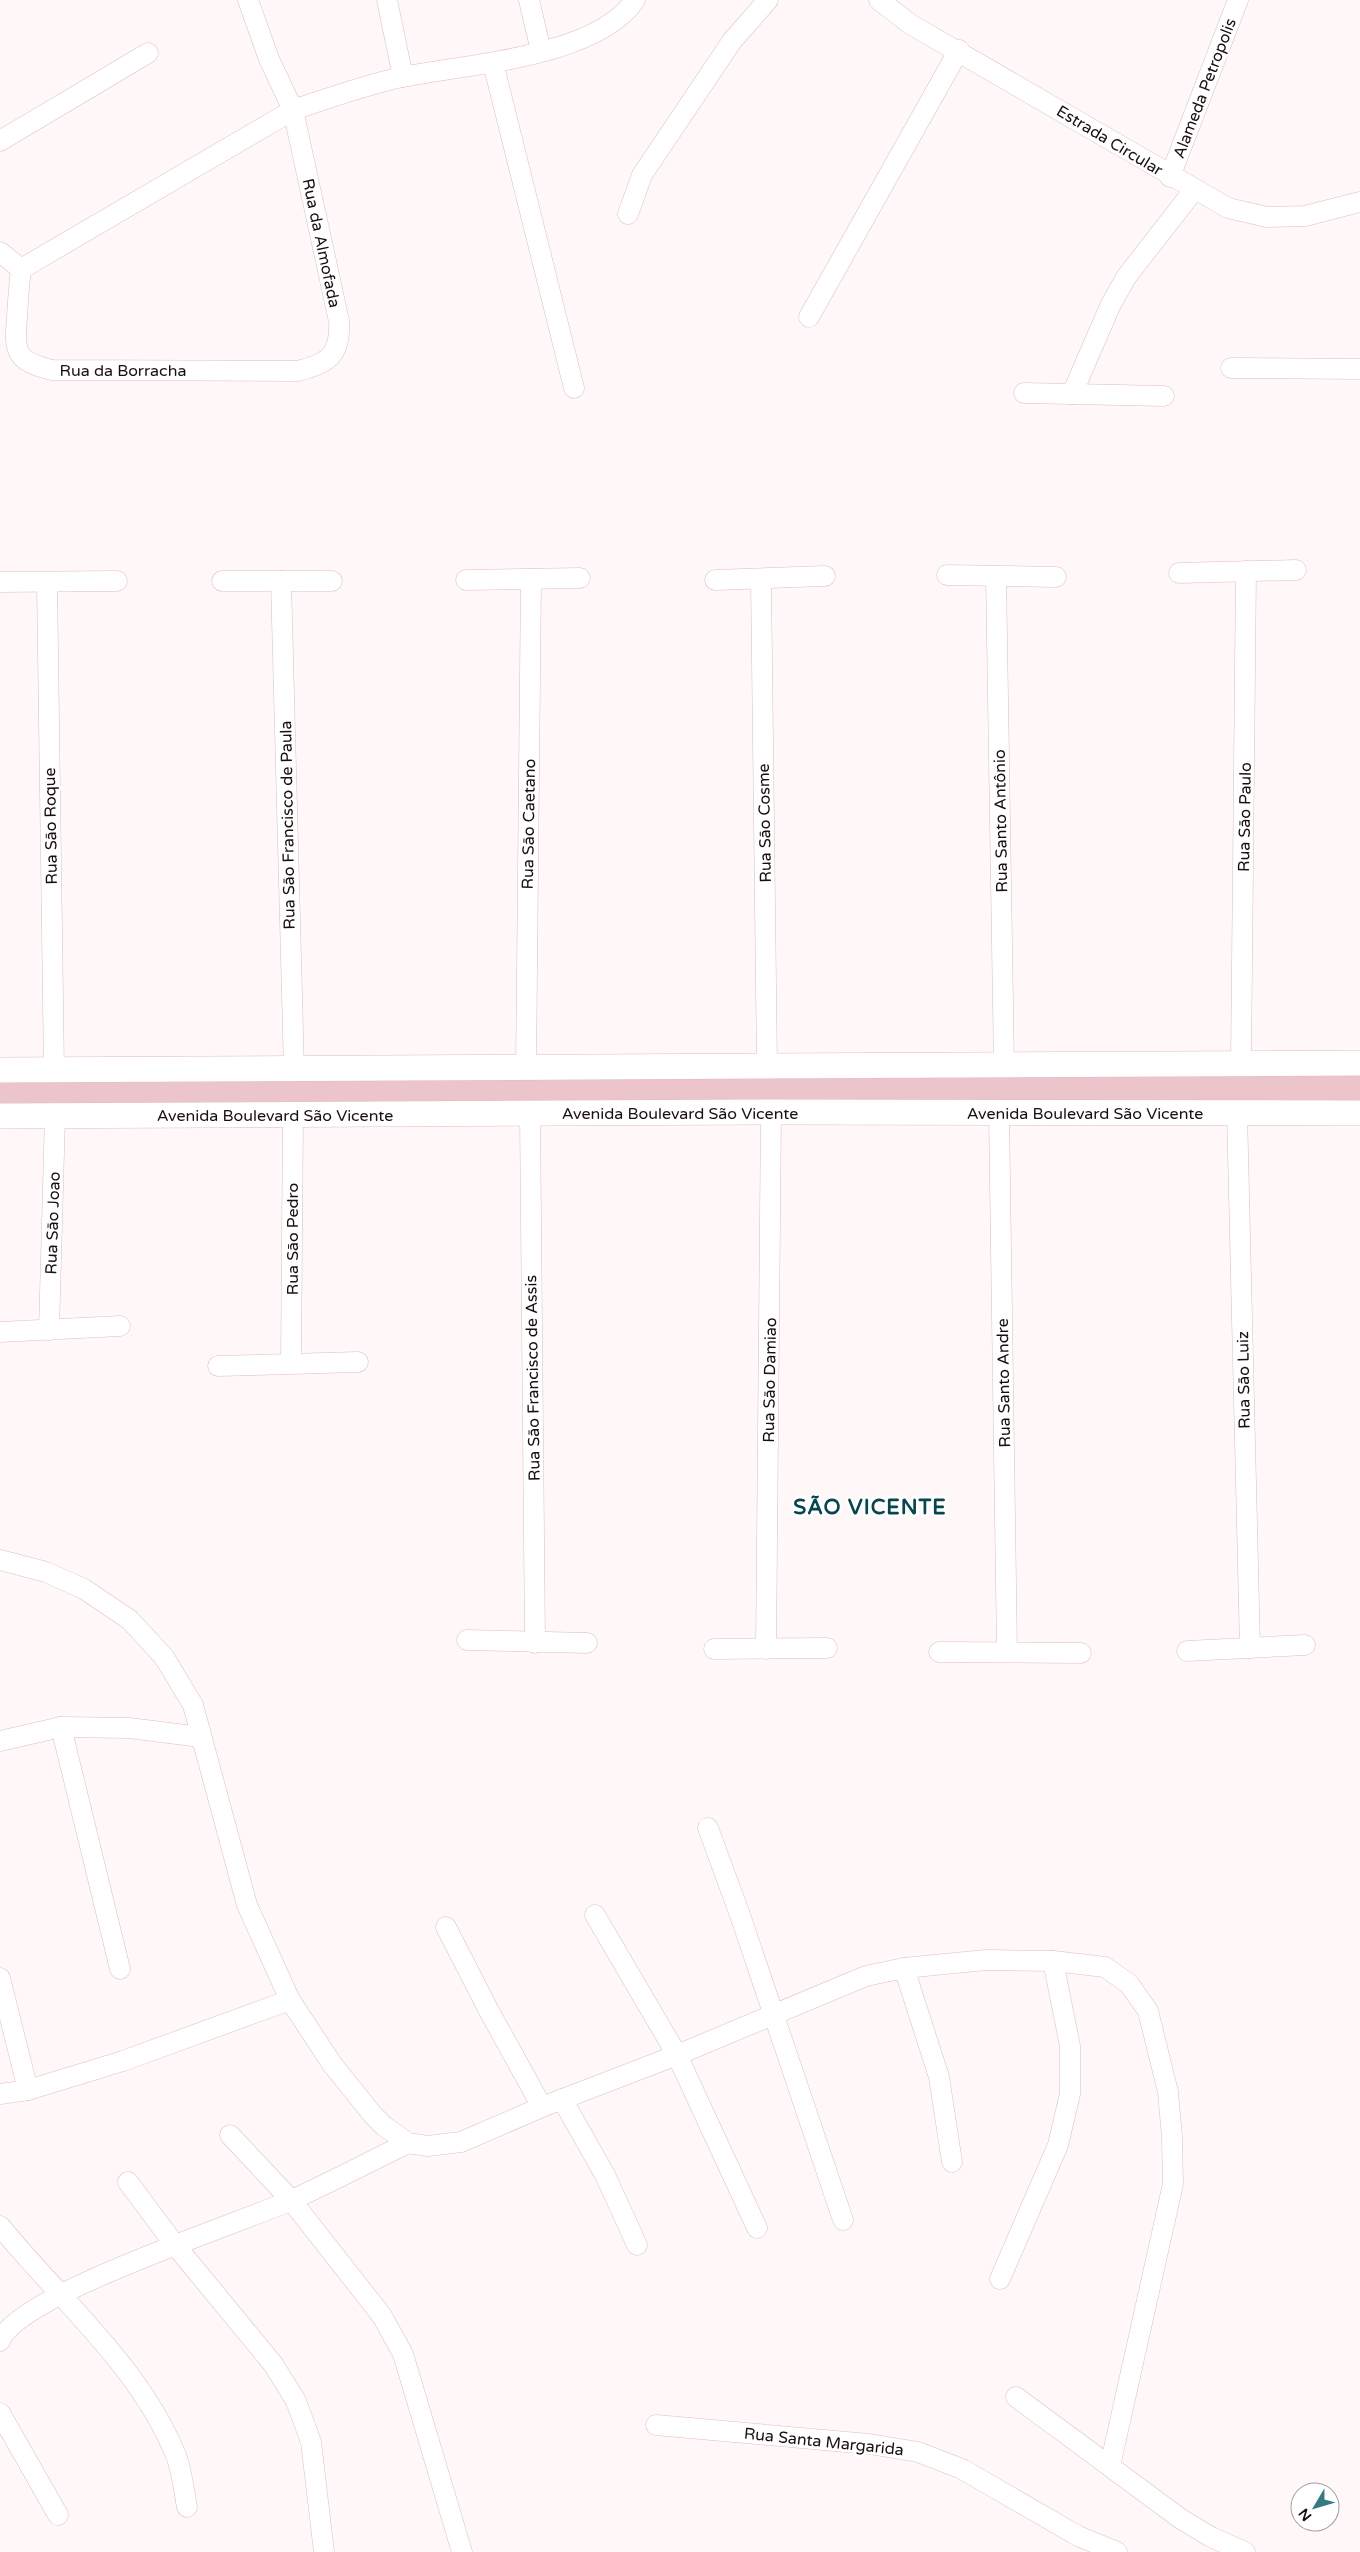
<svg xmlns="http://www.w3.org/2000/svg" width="1360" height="2552" font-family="'Varela Round',sans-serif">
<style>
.park{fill:#ecc4cc}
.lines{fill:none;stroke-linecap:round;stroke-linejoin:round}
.minor-casing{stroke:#e0bdc4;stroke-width:21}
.tertiary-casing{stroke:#e0bdc4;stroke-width:26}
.minor{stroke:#fff;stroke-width:20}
.tertiary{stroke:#fff;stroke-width:25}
.labels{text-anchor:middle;stroke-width:5;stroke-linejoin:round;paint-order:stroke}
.street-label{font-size:16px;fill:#1a0e10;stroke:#fff}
.district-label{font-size:21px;font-weight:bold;letter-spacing:1px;fill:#06464f;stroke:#fff}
</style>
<rect width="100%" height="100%" fill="#fff7f8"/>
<!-- park -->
<path class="park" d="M1360,1068V1109L0,1112V1082Z"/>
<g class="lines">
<defs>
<g id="minor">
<path d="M387,0L403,77"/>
<path d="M529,0L541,51"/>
<path d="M879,0L910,24L1228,208L1267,217L1305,216L1360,202"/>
<path d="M493,63L574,388"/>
<path d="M0,141L148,53"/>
<path d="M1170,177L1238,0"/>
<path d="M628,214L642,175L732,41L768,0"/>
<path d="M0,252L21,269"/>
<path d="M21,269C19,285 18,301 17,317C14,352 15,361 52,370L297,371C328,364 341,355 339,321L293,110L269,59L248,0"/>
<path d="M21,269L293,110C329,98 365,85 402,77C465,64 596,58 635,0"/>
<path d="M809,317L959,50"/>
<path d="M1231,368L1360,369"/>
<path d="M1024,393L1072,394L1111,304L1127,276L1194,190"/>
<path d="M1072,394L1164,396"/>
<path d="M1179,573L1296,570"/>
<path d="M947,575L1056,577"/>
<path d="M996,576L1004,1066"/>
<path d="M761,579L767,1067"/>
<path d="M466,580L580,578"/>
<path d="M715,580L825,576"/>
<path d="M222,581H332"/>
<path d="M281,581L294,1070"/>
<path d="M0,582L117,581"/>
<path d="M47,582L54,1070"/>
<path d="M1241,1063L1246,571"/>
<path d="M526,1069L531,579"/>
<path d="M1237,1112L1250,1648"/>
<path d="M530,1114L535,1643"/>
<path d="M999,1114L1007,1652"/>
<path d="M49,1330L55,1116"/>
<path d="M0,1332L120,1326"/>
<path d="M291,1363L293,1115"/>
<path d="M218,1366L358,1362"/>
<path d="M0,1560L46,1572L84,1589L130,1620L164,1657L193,1705L247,1905L290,2000L332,2064L373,2115L384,2126L408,2143L428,2146L461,2142L542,2107L677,2055L866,1976L904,1968L986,1960L1053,1961L1105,1967L1129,1984L1148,2011L1168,2092L1172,2137L1173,2184L1110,2466"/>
<path d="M467,1640L587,1643"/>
<path d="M714,1649L827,1648"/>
<path d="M766,1649L771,1112"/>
<path d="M1187,1651L1305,1645"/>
<path d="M939,1652L1081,1653"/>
<path d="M61,1727L120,1969"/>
<path d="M0,1741L61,1727L129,1728L201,1737"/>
<path d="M708,1828L740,1915L843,2220"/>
<path d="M595,1915L677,2055L757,2228"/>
<path d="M446,1927L488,2009L542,2107"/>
<path d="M904,1968L939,2077L952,2162"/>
<path d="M0,1978L28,2090"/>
<path d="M0,2094L28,2090L123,2061L290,2000"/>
<path d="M562,2099L605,2175L637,2245"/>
<path d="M230,2135L291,2200L382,2316L403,2354L462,2552"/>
<path d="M128,2182L175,2245L273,2364L296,2401L311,2442L324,2552"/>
<path d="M0,2226C61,2301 141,2367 177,2458C182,2473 184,2491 187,2507"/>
<path d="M1000,2279L1058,2145L1070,2094V2046L1053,1961"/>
<path d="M0,2341C19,2294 238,2224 292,2200C331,2182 369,2162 408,2143"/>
<path d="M1016,2397L1181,2519L1211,2537L1245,2552"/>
<path d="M0,2413L58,2515"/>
<path d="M656,2425L869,2444L918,2452L962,2469L1078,2536L1117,2552"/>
</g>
<g id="tertiary">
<path d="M0,1070L1360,1063"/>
<path d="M0,1116L771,1112L1360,1113"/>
</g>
</defs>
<!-- minor casing -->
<use href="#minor" class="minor-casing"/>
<!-- tertiary casing -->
<use href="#tertiary" class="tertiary-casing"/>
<!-- minor -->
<use href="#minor" class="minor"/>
<!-- tertiary -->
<use href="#tertiary" class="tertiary"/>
</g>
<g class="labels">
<!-- street labels -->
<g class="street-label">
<text transform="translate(1204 88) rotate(-69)" y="6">Alameda Petropolis</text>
<text transform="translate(1110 140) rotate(31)" y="6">Estrada Circular</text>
<text transform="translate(322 243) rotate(78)" y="6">Rua da Almofada</text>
<text x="123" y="376">Rua da Borracha</text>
<text transform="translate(1244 817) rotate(-89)" y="6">Rua Sāo Paulo</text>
<text transform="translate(1000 821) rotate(-91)" y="6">Rua Santo Antônio</text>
<text transform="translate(764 823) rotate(-91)" y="6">Rua Sāo Cosme</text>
<text transform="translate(528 824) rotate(-89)" y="6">Rua Sāo Caetano</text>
<text transform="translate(287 825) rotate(-91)" y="6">Rua Sāo Francisco de Paula</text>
<text transform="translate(50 826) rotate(-91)" y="6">Rua Sāo Roque</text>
<text x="680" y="1119">Avenida Boulevard São Vicente</text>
<text x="1085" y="1119">Avenida Boulevard São Vicente</text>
<text x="275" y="1121">Avenida Boulevard São Vicente</text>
<text transform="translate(52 1223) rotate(-88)" y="6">Rua Sāo Joao</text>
<text transform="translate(292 1239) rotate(-90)" y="6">Rua Sāo Pedro</text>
<text transform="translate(532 1378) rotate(-91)" y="6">Rua Sāo Francisco de Assis</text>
<text transform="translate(769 1380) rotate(-89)" y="6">Rua Sāo Damiao</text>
<text transform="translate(1243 1380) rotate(-91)" y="6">Rua Sāo Luiz</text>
<text transform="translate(1003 1383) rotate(-91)" y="6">Rua Santo Andre</text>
<text transform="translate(824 2441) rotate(6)" y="6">Rua Santa Margarida</text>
</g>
<!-- district labels -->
<g class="district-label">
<text x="870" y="1514">SÃO VICENTE</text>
</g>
</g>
<!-- north arrow -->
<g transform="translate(1315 2507) rotate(232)"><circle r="24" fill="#ffffff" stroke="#a39f9f"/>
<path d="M0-4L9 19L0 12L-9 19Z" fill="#337a85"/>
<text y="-8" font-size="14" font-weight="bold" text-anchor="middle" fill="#1a0e10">N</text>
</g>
</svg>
